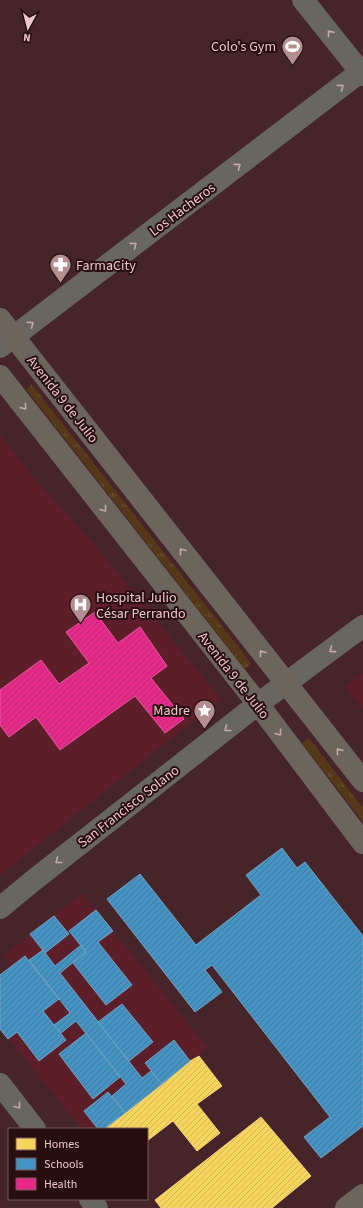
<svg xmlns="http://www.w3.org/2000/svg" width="363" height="1208" font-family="'Source Sans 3',sans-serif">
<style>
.built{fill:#5c1e28}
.grass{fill:url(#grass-tufts)}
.homes{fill:url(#homes-hatch);stroke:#f3d17d}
.schools{fill:url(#schools-hatch);stroke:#76a3c5}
.health{fill:url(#health-hatch);stroke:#e9589d}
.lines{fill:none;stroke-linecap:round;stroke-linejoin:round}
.minor{stroke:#676760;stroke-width:22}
.major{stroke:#6c655e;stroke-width:22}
.oneway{stroke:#c5aaaa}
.oneway2{stroke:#c6aaa9}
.labels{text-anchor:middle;stroke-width:4;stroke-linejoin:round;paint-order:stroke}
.poi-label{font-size:14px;fill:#edc7c9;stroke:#280e11;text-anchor:end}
.street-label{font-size:14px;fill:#edc7c9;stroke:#280e11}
</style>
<defs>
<pattern id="grass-tufts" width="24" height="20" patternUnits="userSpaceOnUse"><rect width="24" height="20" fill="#543817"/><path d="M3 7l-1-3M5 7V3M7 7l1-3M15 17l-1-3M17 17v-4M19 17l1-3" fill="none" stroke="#6d5337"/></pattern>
<pattern id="homes-hatch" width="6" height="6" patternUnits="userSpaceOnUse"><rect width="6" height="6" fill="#f6d55c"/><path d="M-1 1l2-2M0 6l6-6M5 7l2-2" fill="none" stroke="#d3b656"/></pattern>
<pattern id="schools-hatch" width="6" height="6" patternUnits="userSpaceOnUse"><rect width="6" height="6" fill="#4393c3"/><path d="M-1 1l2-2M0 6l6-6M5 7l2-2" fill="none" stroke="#44799a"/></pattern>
<pattern id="health-hatch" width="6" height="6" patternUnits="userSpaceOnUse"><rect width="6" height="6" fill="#e7298a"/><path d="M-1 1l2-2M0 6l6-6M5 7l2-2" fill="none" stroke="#b72f73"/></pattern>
</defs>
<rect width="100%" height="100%" fill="#45242a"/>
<!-- built -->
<g class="built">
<path d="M0,434L31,474L100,551L221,699L0,875Z"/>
<path d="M363,673V710L345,686Z"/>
<path d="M82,893L208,1048L101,1129H82L0,1028V974L11,965L3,956Z"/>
</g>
<!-- grass -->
<g class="grass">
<path d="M32,385L251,663L245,669L26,389Z"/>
<path d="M309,738L363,808V822L302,743Z"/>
</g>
<!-- homes -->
<g class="homes">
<path d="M199,1056L222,1086L197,1104L220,1133L197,1151L173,1121L147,1141V1129H104L190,1061Z"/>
<path d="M261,1117L311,1176L272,1208H161L155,1200Z"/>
</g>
<!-- schools -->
<g class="schools">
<path d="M282,848L297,868L305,862L363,936V1126L321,1158L304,1137L330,1117L212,965L205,970L222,992L195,1012L107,899L140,874L196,945L261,895L246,875Z"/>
<path d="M96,910L113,931L98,942L132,985L106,1005L73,963L86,952L69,931Z"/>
<path d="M54,916L69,934L45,953L30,934Z"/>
<path d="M81,945L86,952L60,973L142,1078L151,1071L162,1084L125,1113L112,1096L126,1084L76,1021L61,1033L54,1025L70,1013L29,960L43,950L55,966Z"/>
<path d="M25,956L59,999L43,1011L66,1040L39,1061L17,1032L8,1039L0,1029V975Z"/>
<path d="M122,1004L153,1042L129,1061L98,1022Z"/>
<path d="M86,1033L120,1077L93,1099L59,1054Z"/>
<path d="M174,1040L190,1061L162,1084L145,1063Z"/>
<path d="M108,1092L125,1113L104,1129H98L84,1111Z"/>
</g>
<!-- health -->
<path class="health" d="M95,612L118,643L140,627L167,666L151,678L184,719L165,733L135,696L60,750L36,717L9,737L0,725V690L41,660L59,684L89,663L66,632Z"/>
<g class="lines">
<!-- minor -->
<g class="minor">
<path d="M303,0L363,75"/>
<path d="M0,347L363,70"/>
<path d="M0,908L34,880L258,704L363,626"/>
<path d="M0,1084L35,1129"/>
<path d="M90,1199L97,1208"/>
</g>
<!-- major -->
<g class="major">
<path d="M0,319L363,781"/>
<path d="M0,376L258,704L363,843"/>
<path d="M346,1208L363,1195"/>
</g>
</g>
<!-- one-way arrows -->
<defs><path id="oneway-chevron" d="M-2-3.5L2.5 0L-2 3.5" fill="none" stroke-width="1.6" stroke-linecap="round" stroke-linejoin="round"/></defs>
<g class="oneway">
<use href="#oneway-chevron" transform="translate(330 33) rotate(-129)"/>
<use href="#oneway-chevron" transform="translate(341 87) rotate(-37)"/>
<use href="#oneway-chevron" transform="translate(238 166) rotate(-37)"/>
<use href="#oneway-chevron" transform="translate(134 245) rotate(-37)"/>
<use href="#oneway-chevron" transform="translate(31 324) rotate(-37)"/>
<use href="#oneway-chevron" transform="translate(332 650) rotate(143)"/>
<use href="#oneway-chevron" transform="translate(227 729) rotate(142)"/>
<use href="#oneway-chevron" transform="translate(58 861) rotate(142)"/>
<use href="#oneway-chevron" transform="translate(18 1106) rotate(52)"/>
</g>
<g class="oneway2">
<use href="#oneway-chevron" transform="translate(24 407) rotate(52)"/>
<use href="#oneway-chevron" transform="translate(104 509) rotate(52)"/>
<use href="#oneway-chevron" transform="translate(182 551) rotate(-128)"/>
<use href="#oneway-chevron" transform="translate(262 653) rotate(-128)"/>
<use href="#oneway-chevron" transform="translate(279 733) rotate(53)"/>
<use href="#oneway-chevron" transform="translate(339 751) rotate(-128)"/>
</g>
<!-- icons -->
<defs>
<symbol id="stadium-pin" viewBox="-11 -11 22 30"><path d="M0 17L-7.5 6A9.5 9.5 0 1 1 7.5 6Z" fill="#b28e91" stroke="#280e11"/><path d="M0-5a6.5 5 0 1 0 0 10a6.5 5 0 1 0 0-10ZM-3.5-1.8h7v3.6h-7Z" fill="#fff"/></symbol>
<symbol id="pharmacy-pin" viewBox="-11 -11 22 30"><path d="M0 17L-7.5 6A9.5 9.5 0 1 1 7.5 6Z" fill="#b28e91" stroke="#280e11"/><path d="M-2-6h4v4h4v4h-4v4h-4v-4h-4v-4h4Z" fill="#fff"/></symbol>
<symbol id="hospital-pin" viewBox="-11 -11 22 30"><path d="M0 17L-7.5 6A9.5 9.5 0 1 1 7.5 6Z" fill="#b28e91" stroke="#280e11"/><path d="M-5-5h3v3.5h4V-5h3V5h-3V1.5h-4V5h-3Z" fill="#fff"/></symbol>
<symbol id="sight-pin" viewBox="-11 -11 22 30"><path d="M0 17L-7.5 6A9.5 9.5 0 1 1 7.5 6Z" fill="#b28e91" stroke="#280e11"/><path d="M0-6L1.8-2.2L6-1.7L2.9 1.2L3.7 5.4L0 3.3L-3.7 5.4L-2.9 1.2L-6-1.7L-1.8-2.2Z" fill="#fff"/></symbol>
</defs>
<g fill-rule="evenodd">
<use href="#stadium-pin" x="280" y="34" width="25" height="34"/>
<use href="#pharmacy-pin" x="48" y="252" width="25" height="34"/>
<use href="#hospital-pin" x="68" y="592" width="25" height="34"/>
<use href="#sight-pin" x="192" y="698" width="25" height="34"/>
</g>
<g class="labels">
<!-- poi labels -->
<g class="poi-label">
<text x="276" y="51">Colo's Gym</text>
<text x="76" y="270" text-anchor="start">FarmaCity</text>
<text x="96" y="602" text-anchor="start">Hospital Julio<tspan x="96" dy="16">César Perrando</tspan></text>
<text x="190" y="715">Madre</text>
</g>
<!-- street labels -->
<g class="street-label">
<text transform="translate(182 209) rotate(-37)" y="5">Los Hacheros</text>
<text transform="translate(63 399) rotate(52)" y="5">Avenida 9 de Julio</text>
<text transform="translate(234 675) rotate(52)" y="5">Avenida 9 de Julio</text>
<text transform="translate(128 806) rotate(-38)" y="5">San Francisco Solano</text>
</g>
</g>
<!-- legend -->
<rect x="8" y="1128" width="140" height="72" fill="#280e11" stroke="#77585b"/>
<rect x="16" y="1138" width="20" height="12" fill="#f6d55c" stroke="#77585b"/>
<text x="44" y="1148" font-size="12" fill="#edc7c9">Homes</text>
<rect x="16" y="1158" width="20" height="12" fill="#4393c3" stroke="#77585b"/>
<text x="44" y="1168" font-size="12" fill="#edc7c9">Schools</text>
<rect x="16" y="1178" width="20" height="12" fill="#e7298a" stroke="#77585b"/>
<text x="44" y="1188" font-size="12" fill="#edc7c9">Health</text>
<!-- north arrow -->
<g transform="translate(28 28) rotate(187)" stroke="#280e11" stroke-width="3" paint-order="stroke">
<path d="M0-3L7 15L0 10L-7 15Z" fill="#edc7c9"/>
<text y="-6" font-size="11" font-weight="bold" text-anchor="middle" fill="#edc7c9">N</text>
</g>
</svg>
